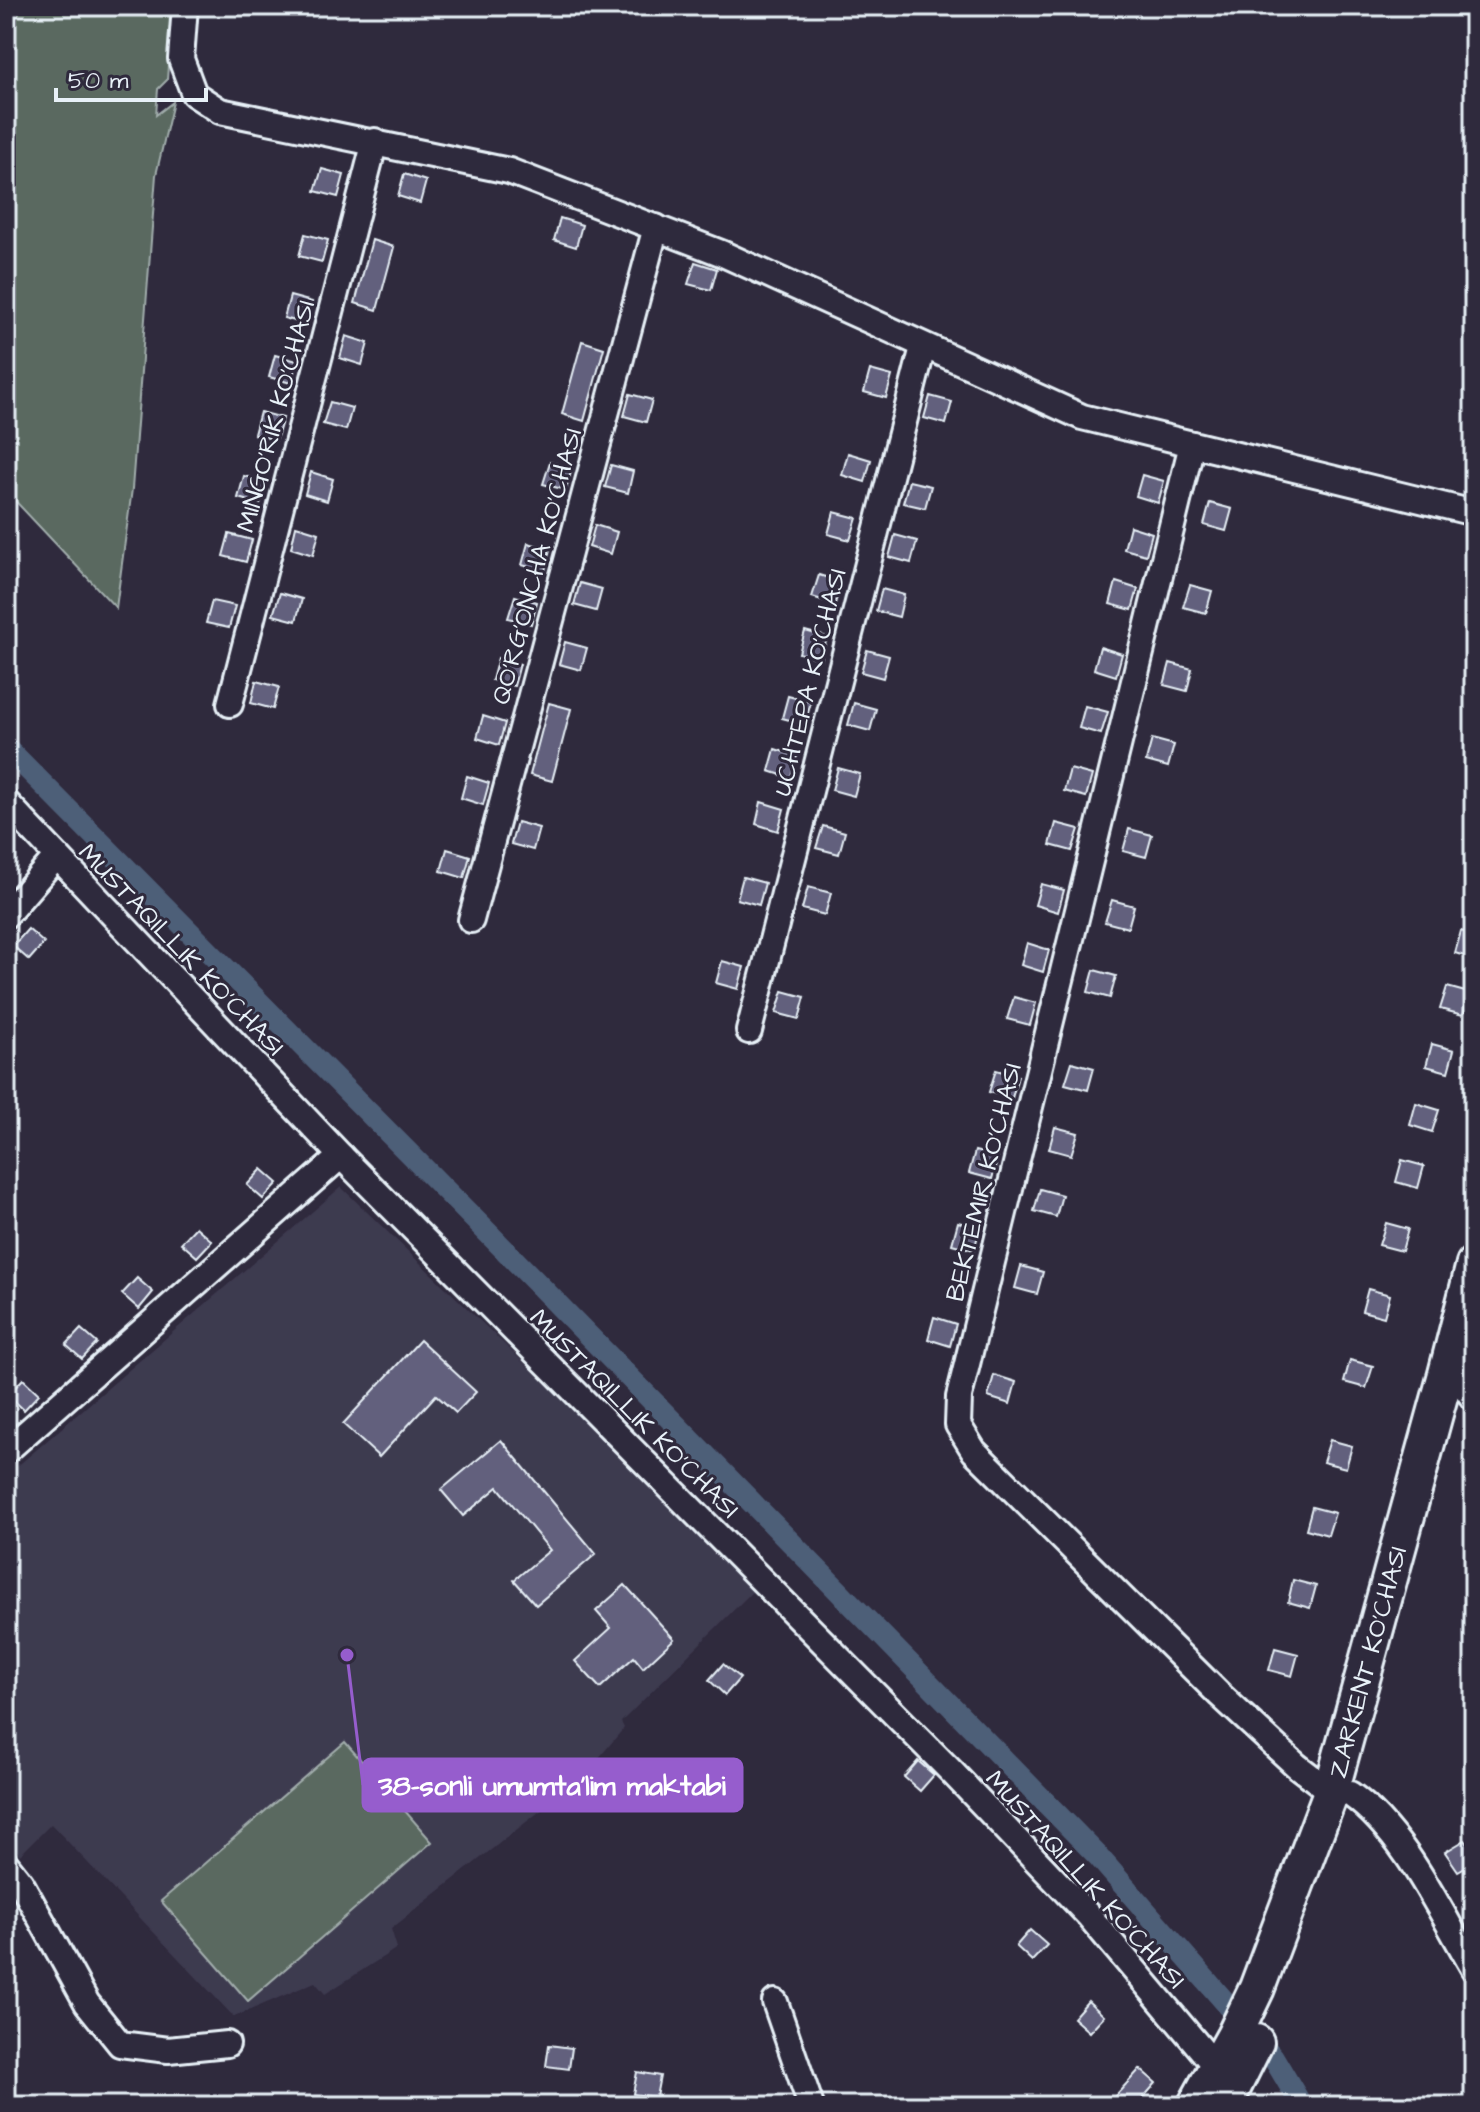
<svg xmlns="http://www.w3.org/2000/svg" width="1480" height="2112" font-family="'Architects Daughter',sans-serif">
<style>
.built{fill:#3e3a50}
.green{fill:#5a6960;stroke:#a1adac;stroke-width:2}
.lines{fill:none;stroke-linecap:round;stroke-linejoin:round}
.canal{stroke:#4e5e78;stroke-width:22}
.building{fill:#62607d;stroke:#e8f1f8;stroke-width:2}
.street-casing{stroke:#e8f1f8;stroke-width:30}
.secondary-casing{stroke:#e8f1f8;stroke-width:40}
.street{stroke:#2f2a3d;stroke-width:24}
.secondary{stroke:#2f2a3d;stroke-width:34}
.labels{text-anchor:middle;stroke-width:6;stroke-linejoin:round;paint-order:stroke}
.street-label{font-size:26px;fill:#e8f1f8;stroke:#2f2a3d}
.leader{fill:none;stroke:#965dcd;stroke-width:3}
.callout-dot{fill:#965dcd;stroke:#2f2a3d;stroke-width:3}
.callout{fill:#965dcd;stroke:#965dcd;stroke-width:3}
.callout-label{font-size:28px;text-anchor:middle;font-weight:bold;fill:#fff}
</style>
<rect width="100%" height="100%" fill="#2f2a3d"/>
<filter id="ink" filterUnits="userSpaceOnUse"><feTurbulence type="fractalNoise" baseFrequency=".0125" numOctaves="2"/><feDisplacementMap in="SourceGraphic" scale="16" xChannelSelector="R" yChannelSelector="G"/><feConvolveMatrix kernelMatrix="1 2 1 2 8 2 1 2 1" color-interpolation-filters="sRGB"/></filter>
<g filter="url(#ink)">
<!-- built -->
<path class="built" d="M341,1187L757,1587L621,1722L624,1728L582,1778L391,1929L397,1948L325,1994L315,1982L234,2017L51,1824L20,1855L6,1834V1476Z"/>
<!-- green -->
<g class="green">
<path d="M6,6H172L167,80L158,89L156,115L173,102L156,175L132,489L116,608L6,491Z"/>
<path d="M345,1742L432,1842L248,2001L161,1901Z"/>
</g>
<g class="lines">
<!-- canal -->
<path class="canal" d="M6,747L490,1235L1098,1856L1273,2057L1302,2106"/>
</g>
<!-- building -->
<g class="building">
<path d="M322,169L344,175L338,197L315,191Z"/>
<path d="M404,174L426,181L420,203L398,196Z"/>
<path d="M560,218L582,225L576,247L554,240Z"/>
<path d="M305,234L328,240L322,262L299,256Z"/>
<path d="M372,240L394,247L377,310L355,303Z"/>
<path d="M695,262L717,269L711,290L688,284Z"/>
<path d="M290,296L312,302L306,324L284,318Z"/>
<path d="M346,336L368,343L362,365L340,358Z"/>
<path d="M582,341L604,348L584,421L562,414Z"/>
<path d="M275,355L297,361L291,383L269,377Z"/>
<path d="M870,370L892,376L886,398L864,392Z"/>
<path d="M630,394L652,400L646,422L624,416Z"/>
<path d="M930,396L952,402L946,424L924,418Z"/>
<path d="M330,402L352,408L346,430L323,424Z"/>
<path d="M260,412L283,418L276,440L254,434Z"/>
<path d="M848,453L871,460L865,482L842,475Z"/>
<path d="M550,462L572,468L566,490L543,484Z"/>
<path d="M611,465L633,471L628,493L605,487Z"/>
<path d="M311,472L333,479L327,501L305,494Z"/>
<path d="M1142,475L1164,481L1158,503L1136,496Z"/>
<path d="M244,476L266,482L260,504L238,498Z"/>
<path d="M909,481L931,486L925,508L903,503Z"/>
<path d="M1210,503L1232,509L1226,531L1204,525Z"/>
<path d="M834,512L857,518L850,540L828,534Z"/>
<path d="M595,525L617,532L611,554L589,547Z"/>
<path d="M296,526L319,533L313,555L291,548Z"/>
<path d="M1130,526L1152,533L1146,555L1124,549Z"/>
<path d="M229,534L252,540L246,562L223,556Z"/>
<path d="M895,535L917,541L911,563L889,557Z"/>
<path d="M528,543L550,549L545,571L522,565Z"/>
<path d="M819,575L841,582L835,604L812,597Z"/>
<path d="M1116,582L1138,589L1132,610L1110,604Z"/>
<path d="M580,583L602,589L596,611L574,605Z"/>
<path d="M1190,585L1212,591L1206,613L1183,607Z"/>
<path d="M882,589L904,595L899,617L876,611Z"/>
<path d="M280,593L302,599L296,621L273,615Z"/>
<path d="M515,596L537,602L531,624L508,618Z"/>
<path d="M212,601L235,606L229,628L206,623Z"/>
<path d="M805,631L827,637L821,659L799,653Z"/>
<path d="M565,642L587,648L581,670L559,664Z"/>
<path d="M1100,647L1122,654L1116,676L1094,669Z"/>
<path d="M867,650L889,656L883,678L861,672Z"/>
<path d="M498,658L520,664L514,686L492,680Z"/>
<path d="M1170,663L1192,669L1187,691L1164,685Z"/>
<path d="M256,681L279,687L273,709L251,703Z"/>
<path d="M788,696L811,702L805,724L782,718Z"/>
<path d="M549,703L571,709L552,781L530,775Z"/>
<path d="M854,703L876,709L870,731L848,725Z"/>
<path d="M1085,706L1108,712L1101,734L1079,728Z"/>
<path d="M483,716L505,723L499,745L477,738Z"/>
<path d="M1152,739L1174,745L1168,767L1146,761Z"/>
<path d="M775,749L797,756L791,778L769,771Z"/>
<path d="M838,768L860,774L854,796L832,790Z"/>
<path d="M1070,769L1092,775L1086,797L1064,791Z"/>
<path d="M467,776L489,783L483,805L461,798Z"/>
<path d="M761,802L784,809L778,831L756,824Z"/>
<path d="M517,822L539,828L533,850L511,844Z"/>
<path d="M1056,823L1079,829L1072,851L1050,845Z"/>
<path d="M823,826L845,832L839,854L816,848Z"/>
<path d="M1129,829L1152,835L1146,857L1123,851Z"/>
<path d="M447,849L470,856L464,878L441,871Z"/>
<path d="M743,877L765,883L759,905L737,899Z"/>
<path d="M1041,884L1064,890L1058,912L1035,905Z"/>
<path d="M808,887L831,893L825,915L802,909Z"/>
<path d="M1112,900L1134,906L1128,928L1105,922Z"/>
<path d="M28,929L44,943L29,960L13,946Z"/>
<path d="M1461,931L1474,935V959L1455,953Z"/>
<path d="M1027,943L1049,950L1043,972L1021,965Z"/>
<path d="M722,961L744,967L738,989L716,983Z"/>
<path d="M1094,970L1116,976L1110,998L1088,992Z"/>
<path d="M1447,987L1469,993L1463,1015L1440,1009Z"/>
<path d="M783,991L805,997L799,1019L776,1013Z"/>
<path d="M1014,997L1036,1003L1030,1025L1007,1019Z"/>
<path d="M1432,1044L1454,1050L1448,1072L1426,1066Z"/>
<path d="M1072,1062L1094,1068L1088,1090L1065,1084Z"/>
<path d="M996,1070L1018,1076L1012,1098L989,1092Z"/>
<path d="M1416,1103L1439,1110L1432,1132L1410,1125Z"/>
<path d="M1055,1127L1078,1133L1071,1155L1049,1149Z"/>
<path d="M975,1151L998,1157L992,1179L969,1173Z"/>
<path d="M1402,1160L1424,1166L1418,1188L1396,1182Z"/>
<path d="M262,1169L278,1183L263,1199L247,1185Z"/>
<path d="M1040,1189L1062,1195L1056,1217L1034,1211Z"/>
<path d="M958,1222L980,1228L974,1250L952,1244Z"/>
<path d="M1386,1223L1408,1229L1402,1251L1379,1245Z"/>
<path d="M196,1227L212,1241L197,1257L181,1243Z"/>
<path d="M1021,1266L1043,1272L1037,1294L1015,1288Z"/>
<path d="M137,1278L153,1292L139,1309L122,1294Z"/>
<path d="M1368,1289L1390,1295L1384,1317L1362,1311Z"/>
<path d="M934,1317L956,1324L950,1346L928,1339Z"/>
<path d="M81,1329L97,1343L82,1359L66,1345Z"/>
<path d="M420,1340L476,1392L456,1413L436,1395L379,1457L343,1424Z"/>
<path d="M1350,1360L1373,1366L1366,1388L1344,1382Z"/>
<path d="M994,1375L1016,1382L1010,1404L988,1397Z"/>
<path d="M23,1379L39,1394L24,1410L8,1395Z"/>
<path d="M501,1440L596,1554L536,1605L514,1580L550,1550L498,1487L463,1516L441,1490Z"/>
<path d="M1330,1440L1352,1446L1346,1468L1323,1462Z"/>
<path d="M1312,1507L1335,1513L1328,1535L1306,1529Z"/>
<path d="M1293,1580L1316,1586L1310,1608L1288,1602Z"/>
<path d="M625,1585L674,1639L643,1668L634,1657L600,1688L575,1661L611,1628L596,1611Z"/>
<path d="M1275,1648L1298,1654L1292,1676L1269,1670Z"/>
<path d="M723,1664L740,1678L725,1695L709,1680Z"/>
<path d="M918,1761L934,1775L920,1791L904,1777Z"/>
<path d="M1465,1840L1474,1854V1862L1458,1871L1445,1852Z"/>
<path d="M1030,1930L1047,1945L1032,1961L1016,1946Z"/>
<path d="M1088,2001L1104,2016L1089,2032L1073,2018Z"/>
<path d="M549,2045L572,2048L569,2069L546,2066Z"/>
<path d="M1140,2069L1156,2083L1136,2106H1106Z"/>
<path d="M637,2072L660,2076L656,2097L633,2094Z"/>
</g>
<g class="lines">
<defs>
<g id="street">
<path d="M185,6L181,59L194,94L220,111L509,171L721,253L1082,417L1474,513"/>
<path d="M1192,444L959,1397L958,1425L974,1451L1220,1695L1297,1766L1331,1792"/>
<path d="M230,704L375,141"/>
<path d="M6,802L341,1156L951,1771L1089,1916L1217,2068"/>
<path d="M6,915L56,857"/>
<path d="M471,920L656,227"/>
<path d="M749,1031L923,347"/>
<path d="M1459,1379L1474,1399"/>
<path d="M6,1451L341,1156"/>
<path d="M1350,1794C1405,1833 1440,1912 1474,1969"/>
<path d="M6,1864L21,1883L87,2003L120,2044L168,2050L227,2044"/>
<path d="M775,2002L811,2106"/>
</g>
<g id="secondary">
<path d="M1195,2106L1234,2036L1257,1988L1331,1792L1446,1374L1474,1264"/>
<path d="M1224,2106L1256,2042"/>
</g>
</defs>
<!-- street casing -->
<use href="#street" class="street-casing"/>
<!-- secondary casing -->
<use href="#secondary" class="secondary-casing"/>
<!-- street -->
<use href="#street" class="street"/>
<!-- secondary -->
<use href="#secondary" class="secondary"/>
</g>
</g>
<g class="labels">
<!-- street labels -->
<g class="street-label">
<text transform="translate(275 416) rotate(-75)" y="9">MINGO'RIK KO'CHASI</text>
<text transform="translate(536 566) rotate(-75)" y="9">QO'RG'ONCHA KO'CHASI</text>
<text transform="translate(809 682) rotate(-76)" y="9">UCHTEPA KO'CHASI</text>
<text transform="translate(182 949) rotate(46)" y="9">MUSTAQILLIK KO'CHASI</text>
<text transform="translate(983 1182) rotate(-76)" y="9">BEKTEMIR KO'CHASI</text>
<text transform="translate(635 1413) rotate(45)" y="9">MUSTAQILLIK KO'CHASI</text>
<text transform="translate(1367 1662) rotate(-75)" y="9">ZARKENT KO'CHASI</text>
<text transform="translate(1086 1879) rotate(48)" y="9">MUSTAQILLIK KO'CHASI</text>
</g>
</g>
<!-- callouts -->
<path class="leader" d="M347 1655L363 1785"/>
<circle class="callout-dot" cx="347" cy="1655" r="8"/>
<rect class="callout" x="363" y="1759" width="379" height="52" rx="8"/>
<g class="callout-label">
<text x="552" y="1795">38-sonli umumta'lim maktabi</text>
</g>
<!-- margin -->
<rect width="1480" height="2112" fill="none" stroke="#2f2a3d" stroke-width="32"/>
<rect x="16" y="16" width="1448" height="2080" fill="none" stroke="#e8f1f8" stroke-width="3" filter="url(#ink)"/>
<!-- scale -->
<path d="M56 88v12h150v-12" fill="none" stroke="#e8f1f8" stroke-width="4"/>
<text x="68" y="88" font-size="24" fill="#e8f1f8" stroke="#2f2a3d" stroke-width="6" paint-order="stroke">50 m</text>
</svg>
